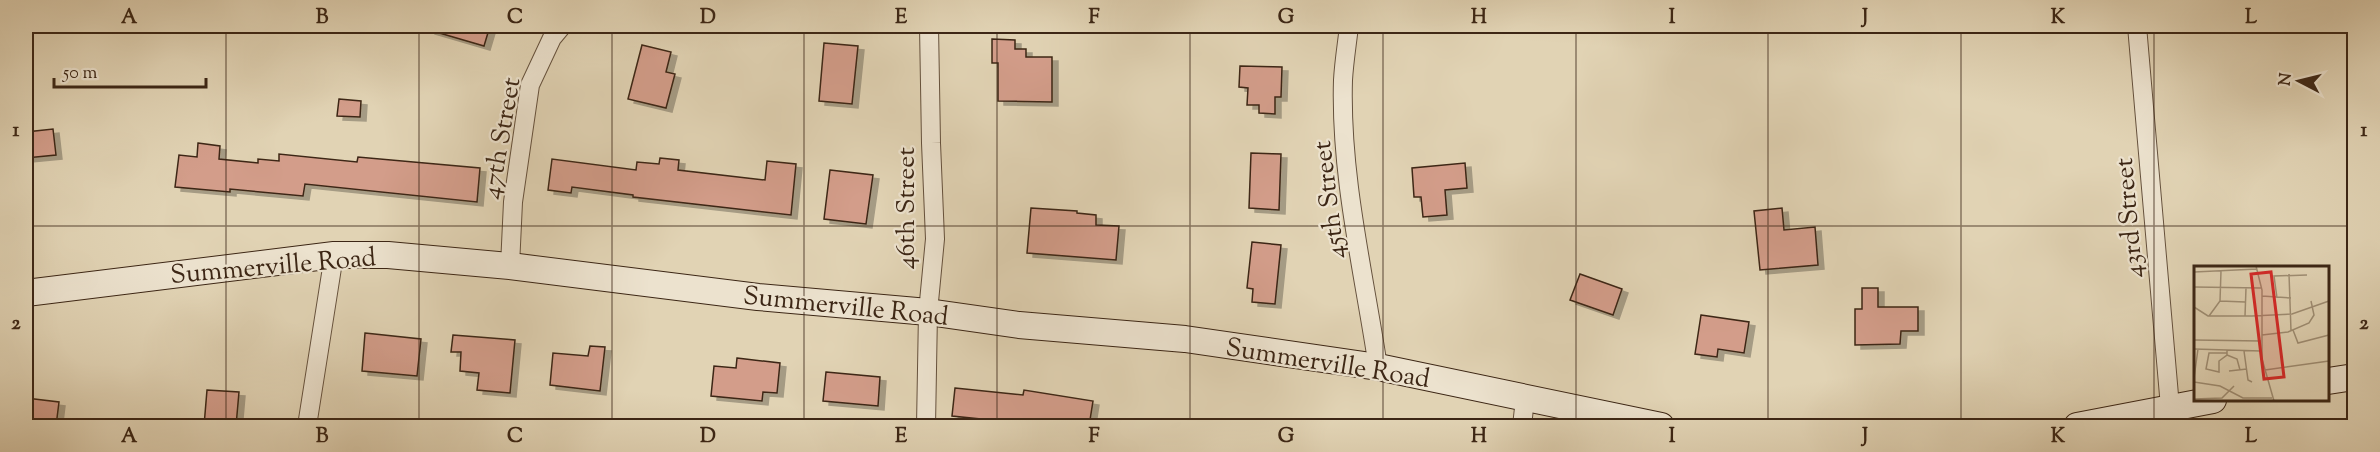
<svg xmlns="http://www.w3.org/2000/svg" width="2380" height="452" font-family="'Sorts Mill Goudy',serif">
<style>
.building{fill:#d39d8a;stroke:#3c2615;stroke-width:1.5;filter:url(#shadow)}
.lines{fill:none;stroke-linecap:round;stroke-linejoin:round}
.minor-casing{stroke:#65513d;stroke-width:20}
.secondary-casing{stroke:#3c2615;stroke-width:28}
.minor{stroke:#ece2ce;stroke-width:18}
.secondary{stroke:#ece2ce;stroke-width:26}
.grid{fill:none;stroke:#3c2615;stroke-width:1.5;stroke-opacity:0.55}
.labels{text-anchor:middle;stroke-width:4.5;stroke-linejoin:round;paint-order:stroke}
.street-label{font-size:26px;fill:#3c2615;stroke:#ece2ce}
.inset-road{fill:none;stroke:#9f8e74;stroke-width:1.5}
.view{fill:#d62828;fill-opacity:0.15;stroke:#d62828;stroke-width:3}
.inset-edge{fill:none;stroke:#3c2615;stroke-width:3}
.neatline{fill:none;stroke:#3c2615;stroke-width:2}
.grid-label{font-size:20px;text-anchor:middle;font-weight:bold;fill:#3c2615}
</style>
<defs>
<filter id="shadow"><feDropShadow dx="6" dy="4" stdDeviation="0" flood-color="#0004"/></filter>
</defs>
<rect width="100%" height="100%" fill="#e1d3b4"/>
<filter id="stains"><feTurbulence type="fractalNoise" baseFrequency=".00333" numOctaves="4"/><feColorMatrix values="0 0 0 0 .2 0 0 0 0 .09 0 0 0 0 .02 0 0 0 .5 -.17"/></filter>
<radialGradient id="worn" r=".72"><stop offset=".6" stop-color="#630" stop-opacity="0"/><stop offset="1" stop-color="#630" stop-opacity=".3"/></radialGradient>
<!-- building -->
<g class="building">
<path d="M430,26H490L484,46L429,30Z"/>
<path d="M992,39L1015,40V49H1026V57H1052V102L998,101V63H992Z"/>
<path d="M824,43L858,46L852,104L819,101Z"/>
<path d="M642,45L671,52L666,72L675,74L666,108L628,99Z"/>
<path d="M1240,66L1282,67L1281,97H1275V114L1259,113V105H1247L1248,88L1239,87Z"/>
<path d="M339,99L361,101L360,117L337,116Z"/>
<path d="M53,129L56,155L26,158V132Z"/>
<path d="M198,143L220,146L219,159L258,163V159L279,161V154L357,162L358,157L480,168L477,202L305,184L303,196L230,189V192L175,187L179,155L197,157Z"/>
<path d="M1251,153L1281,154L1279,210L1249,208Z"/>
<path d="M660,158L679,160L678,170L765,180L767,161L796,164L791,215L633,197V195L572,187L571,193L548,190L552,159L636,170L637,162L659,164Z"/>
<path d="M1465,163L1467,188L1445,190L1447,215L1423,217L1421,197H1414L1412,168Z"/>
<path d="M830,170L873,175L866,224L824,219Z"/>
<path d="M1031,208L1077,211V213L1096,215V225L1119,226L1116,260L1027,253Z"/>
<path d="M1782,208L1784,230L1815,227L1818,265L1760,270L1754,211Z"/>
<path d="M1252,242L1281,245L1275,304L1252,302L1253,289L1247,288Z"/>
<path d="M1580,274L1622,289L1613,315L1570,300Z"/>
<path d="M1862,288H1878V307H1918V331H1901L1900,344L1855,345V309H1862Z"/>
<path d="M1701,315L1749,322L1744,353L1718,349L1717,357L1695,354Z"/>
<path d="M365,333L421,339L417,376L362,371Z"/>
<path d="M453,335L515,340L510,393L477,390L479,373L460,371L461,352H451Z"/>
<path d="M590,346L605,347L600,391L550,385L553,353L588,356Z"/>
<path d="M737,358L780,363L777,393L763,392L762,401L711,396L714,366L736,368Z"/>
<path d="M826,372L880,377L878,406L823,401Z"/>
<path d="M955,388L1023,395L1024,390L1093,401L1089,426H1031V424L952,416Z"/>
<path d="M207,390L239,392L236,426H204Z"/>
<path d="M26,398L59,402L56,426H26Z"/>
</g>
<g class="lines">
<defs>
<g id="minor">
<path d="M1349,26C1347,44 1344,62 1343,80C1340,176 1364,273 1378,367"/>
<path d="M2137,26L2170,407"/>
<path d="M510,266L513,202L530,85L552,38L562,26"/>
<path d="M307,426L334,255"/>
<path d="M926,426L928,312L935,239L931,143L929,26"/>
<path d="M1522,426L1525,399"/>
</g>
<g id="secondary">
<path d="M26,293L334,255H388L510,266L758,297L928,312L1019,325L1185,339L1378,367L1661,426"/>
<path d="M2328,381L2354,377"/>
<path d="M2077,426L2213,400"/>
</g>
</defs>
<!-- minor casing -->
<use href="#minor" class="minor-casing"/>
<!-- secondary casing -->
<use href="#secondary" class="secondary-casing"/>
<!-- minor -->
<use href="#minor" class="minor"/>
<!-- secondary -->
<use href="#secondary" class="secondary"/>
</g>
<!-- grid -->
<path class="grid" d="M226,26V426M419,26V426M612,26V426M804,26V426M997,26V426M1190,26V426M1383,26V426M1576,26V426M1768,26V426M1961,26V426M2154,26V426M26,226H2354"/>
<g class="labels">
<!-- street labels -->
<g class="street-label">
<text transform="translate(500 138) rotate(-80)" y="9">47th Street</text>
<text transform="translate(1328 200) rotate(-97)" y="9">45th Street</text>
<text transform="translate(905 208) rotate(-90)" y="9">46th Street</text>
<text transform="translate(2128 218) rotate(-95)" y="9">43rd Street</text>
<text transform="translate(273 265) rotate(-5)" y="9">Summerville Road</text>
<text transform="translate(846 305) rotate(6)" y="9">Summerville Road</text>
<text transform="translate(1328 362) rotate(9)" y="9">Summerville Road</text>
</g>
</g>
<!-- overview -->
<g transform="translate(2194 266)">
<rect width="135" height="135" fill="#e1d3b4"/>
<path class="inset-road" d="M62,0L68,24V93L80,135M0,6L63,3M95,8L97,65M0,21L67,22M68,30L97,32M83,32L80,10L113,9M26,35L51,36M0,41L14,50H58L98,48L135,35M15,50L26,35L27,5M51,50L52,22M99,64L104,77L135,69M68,69L94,66L115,57L120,49L117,35M0,74L67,75M0,83L67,85M33,84V89L25,95V106L12,103L15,87H33V84M50,85L54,114L58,116M33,89L43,93L46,104M71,104L135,95M35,105L53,103M0,112L4,83M0,116L26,120L49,132H78M0,133L28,132L40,120"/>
<path class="view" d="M77,6L90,111L70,113L57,8Z"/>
<rect width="135" height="135" class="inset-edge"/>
</g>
<!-- margin -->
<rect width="2380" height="452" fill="none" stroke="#e1d3b4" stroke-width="66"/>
<!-- north arrow -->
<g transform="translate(2299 81) rotate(277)" stroke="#ece2ce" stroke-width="4.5" paint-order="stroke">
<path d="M0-4.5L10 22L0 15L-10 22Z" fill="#3c2615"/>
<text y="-9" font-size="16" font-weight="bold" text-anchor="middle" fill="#3c2615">N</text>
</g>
<!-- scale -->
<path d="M54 78v9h152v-9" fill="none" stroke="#3c2615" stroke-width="3"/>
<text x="63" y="78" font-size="18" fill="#3c2615" stroke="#ece2ce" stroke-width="4.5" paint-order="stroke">50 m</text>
<rect x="33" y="33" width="2314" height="386" class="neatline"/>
<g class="grid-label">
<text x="129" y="23">A</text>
<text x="322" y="23">B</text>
<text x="515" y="23">C</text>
<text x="708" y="23">D</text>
<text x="901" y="23">E</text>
<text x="1094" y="23">F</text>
<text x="1286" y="23">G</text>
<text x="1479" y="23">H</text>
<text x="1672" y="23">I</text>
<text x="1865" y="23">J</text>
<text x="2058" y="23">K</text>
<text x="2251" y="23">L</text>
<text x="16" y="136">1</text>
<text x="2364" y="136">1</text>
<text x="16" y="329">2</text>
<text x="2364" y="329">2</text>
<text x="129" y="442">A</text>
<text x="322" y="442">B</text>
<text x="515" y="442">C</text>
<text x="708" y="442">D</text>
<text x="901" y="442">E</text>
<text x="1094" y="442">F</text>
<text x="1286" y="442">G</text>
<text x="1479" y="442">H</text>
<text x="1672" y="442">I</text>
<text x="1865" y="442">J</text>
<text x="2058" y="442">K</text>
<text x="2251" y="442">L</text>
</g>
<rect width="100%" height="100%" filter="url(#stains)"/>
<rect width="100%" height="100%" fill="url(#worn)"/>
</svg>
